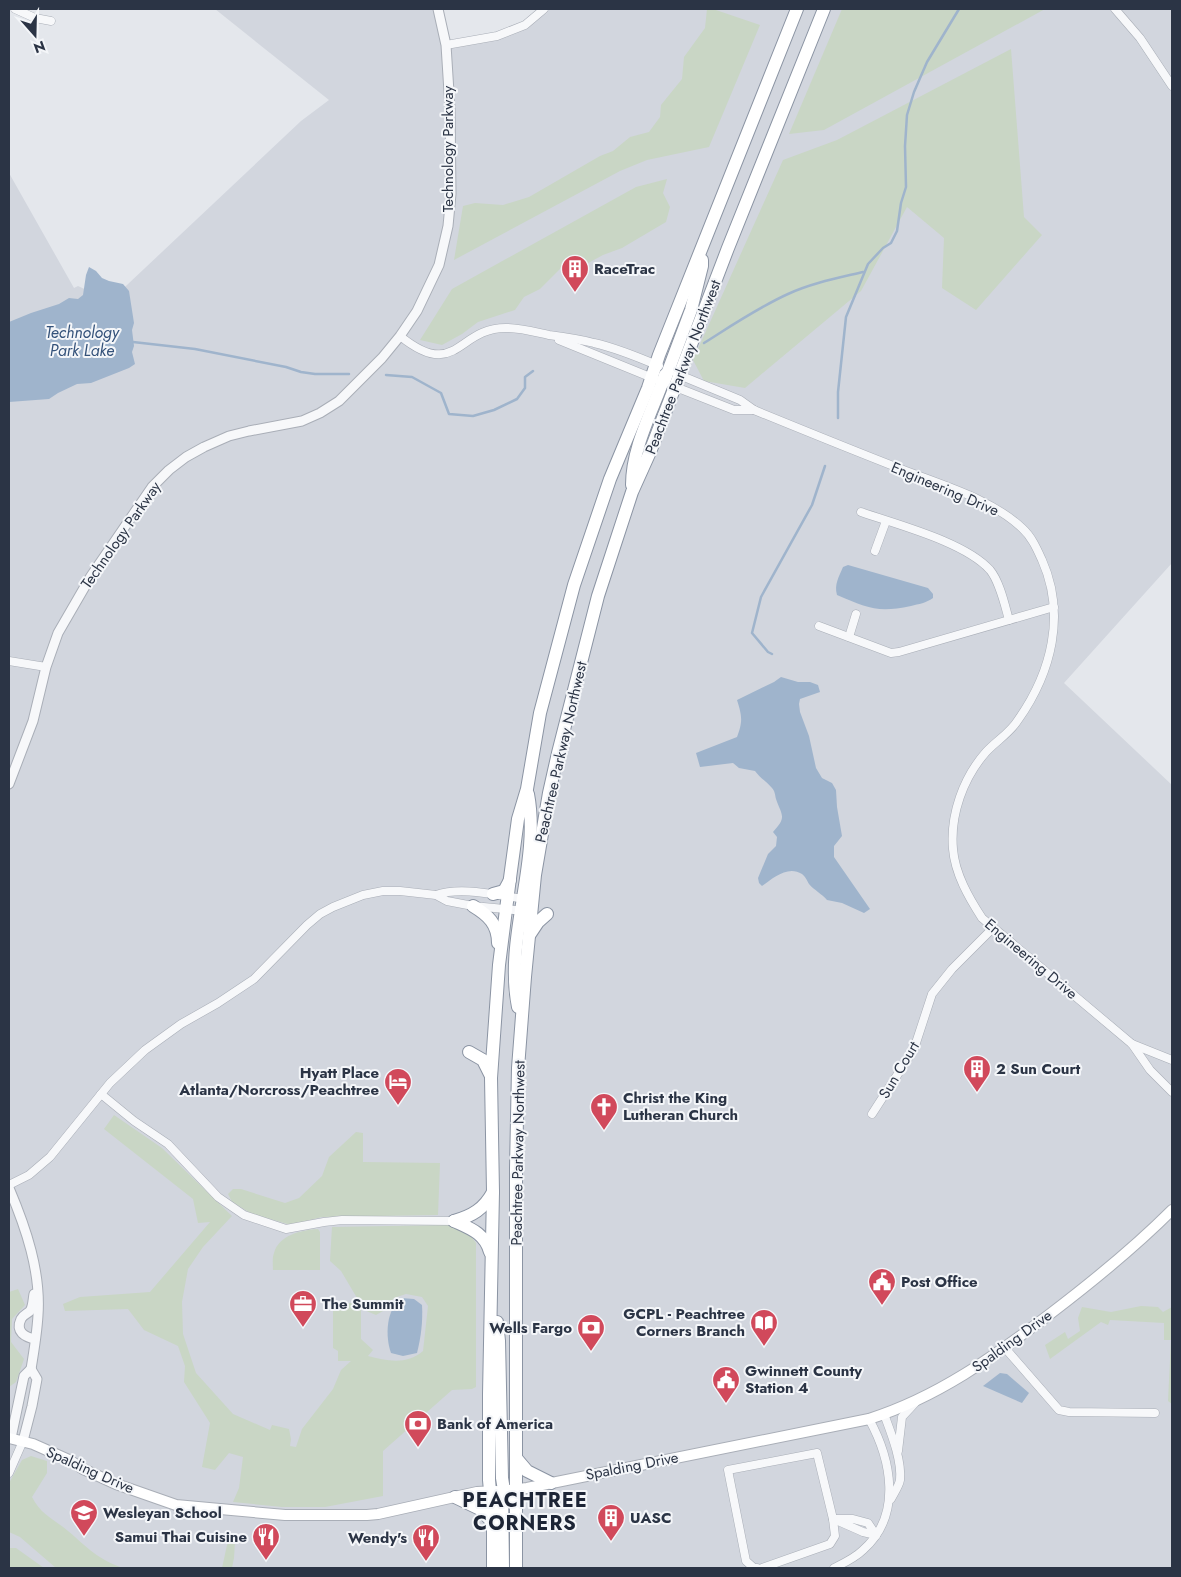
<svg xmlns="http://www.w3.org/2000/svg" width="1181" height="1577" font-family="Jost,sans-serif">
<style>
.built{fill:#d2d6de}
.green{fill:#c9d6c5;fill-rule:evenodd}
.water{fill:#9fb4cc}
.lines{fill:none;stroke-linecap:round;stroke-linejoin:round}
.stream{stroke:#9fb4cc;stroke-width:2.5}
.minor-casing{stroke:#a9aeb7;stroke-width:9}
.tertiary-casing{stroke:#a9aeb7;stroke-width:11}
.secondary-casing{stroke:#a9aeb7;stroke-width:12}
.trunk-casing{stroke:#8b94a3;stroke-width:14}
.minor{stroke:#f7f8fa;stroke-width:8}
.tertiary{stroke:#f7f8fa;stroke-width:9}
.secondary{stroke:#fff;stroke-width:10}
.trunk{stroke:#fff;stroke-width:12}
.labels{text-anchor:middle;stroke-width:4;stroke-linejoin:round;paint-order:stroke}
.street-label{font-size:15px;fill:#2b3445;stroke:#f4f6f9}
.poi-label{font-size:15px;font-weight:bold;fill:#2b3445;stroke:#f4f6f9;text-anchor:start}
.water-label{font-size:16px;font-style:italic;fill:#34527a;stroke:#f4f6f9}
.district-label{font-size:20px;font-weight:bold;letter-spacing:1px;fill:#1d2536;stroke:#f4f6f9}
</style>
<rect width="100%" height="100%" fill="#e4e7ec"/>
<!-- built -->
<path class="built" d="M215,9H433L443,48L499,37L547,13L549,9H1172V563L1064,683L1172,785V1568H9V173L74,288L78,286L110,301L301,121L329,100Z"/>
<!-- green -->
<g class="green">
<path d="M707,9H713L760,25L709,147L647,160L620,171L454,260L463,206L475,203L503,205L529,197L600,156L613,151L630,137L649,132L660,117L661,105L682,79L684,57L705,28Z"/>
<path d="M842,9H1045L824,130L789,134Z"/>
<path d="M1011,49L1024,217L1042,235L976,310L942,288L944,238L907,207L861,291L745,388L704,381L693,360L783,160L837,140Z"/>
<path d="M667,179L663,193L670,207L666,222L622,248L603,255L579,268H561L540,289L524,297L515,310L478,322L462,334L442,345L420,340L452,289L636,187Z"/>
<path d="M114,1115L162,1148L232,1216L203,1247L188,1269L182,1302L183,1334L196,1373L233,1414L270,1430L272,1425L289,1429L291,1439L290,1446L296,1447L302,1429L333,1389L341,1370L351,1361H338V1351L333,1348V1303H360L341,1271L330,1261L332,1227L447,1225L465,1228L476,1243V1387L472,1389L452,1390L383,1451V1496L325,1507H282L233,1502L239,1488L243,1457L229,1453L215,1470L202,1467L210,1423L184,1382L185,1366L178,1346L144,1330L128,1309L65,1311L63,1304L80,1297L150,1292L210,1222L198,1223L193,1199L104,1129ZM406,1294L422,1297L428,1306L423,1351C407,1365 387,1361 368,1356L373,1350L361,1339V1306L364,1310L376,1315L383,1311L394,1298Z"/>
<path d="M356,1132L363,1133V1162L440,1163L438,1215L322,1217L291,1225L252,1214L232,1202L228,1194L233,1189H241L285,1203L299,1198L322,1176L329,1157Z"/>
<path d="M318,1229L320,1232V1270H273C273,1265 272,1258 274,1253C279,1235 301,1230 318,1229Z"/>
<path d="M18,1289L25,1305L12,1319L11,1342L24,1359L16,1382L9,1387V1323L10,1316L9,1313V1292Z"/>
<path d="M1141,1306L1158,1307L1163,1312L1172,1307V1404L1168,1401L1171,1340H1164V1323L1110,1320L1108,1325L1101,1322L1050,1359L1045,1345L1065,1332L1068,1339L1080,1331L1078,1318L1082,1307L1111,1312Z"/>
<path d="M31,1456L47,1461V1473L32,1497C41,1515 54,1519 68,1531C88,1548 97,1559 123,1568H56L20,1537L9,1532V1483L22,1460Z"/>
<path d="M232,1538L235,1542L234,1558L232,1568H222L227,1545Z"/>
<path d="M9,1548H16L44,1568H9Z"/>
</g>
<!-- water -->
<g class="water">
<path d="M89,267L96,271L102,278L109,281L123,284L129,291L134,323L132,330L134,346L132,352L135,364L129,368L91,383L77,384L58,393L49,399L9,402V322L31,313L59,304L69,298L78,299L83,295L86,275Z"/>
<path d="M848,565L928,588L933,594V598C926,603 919,604 911,606C877,613 868,608 837,595C834,584 839,577 843,567Z"/>
<path d="M781,677L798,682H810L818,685L820,692L800,699L799,704L800,712L809,736L816,768L822,778L832,783L836,790L837,807L842,836L834,846V857L870,909L864,913L842,903L827,900C822,894 814,890 809,884C807,881 806,877 802,874C788,865 773,878 762,886L759,883L758,878L768,854L776,846L777,837L773,832C787,817 782,816 776,799C775,795 775,791 772,788C767,782 760,778 755,771L739,768L733,763L700,767L696,753L737,737C743,721 742,716 737,700L774,682Z"/>
<path d="M401,1298L414,1299L422,1305C423,1321 421,1337 417,1353L403,1356L391,1353C385,1336 386,1310 401,1298Z"/>
<path d="M1000,1373L1007,1374L1029,1393L1022,1403L983,1386Z"/>
</g>
<g class="lines">
<!-- stream -->
<g class="stream">
<path d="M133,342L195,349L286,367L301,372L315,374H349"/>
<path d="M704,343C731,326 759,307 788,294C812,283 838,278 863,272"/>
<path d="M386,375L412,377L441,393L449,414L473,416L494,410L517,399L525,388V377L533,371"/>
<path d="M838,418V392L846,317L868,264L883,248L891,243L897,231L901,203L906,187L905,146L907,115L914,92L927,62L959,9"/>
<path d="M772,654L768,652L752,633L761,597L812,505L825,466"/>
</g>
<defs>
<g id="minor">
<path d="M15,9L35,18L51,21"/>
<path d="M1115,9L1140,38L1172,86"/>
<path d="M446,45L497,36L525,25L544,9"/>
<path d="M400,336C457,382 457,327 507,328C521,328 535,332 549,335C564,337 579,339 594,343C616,348 638,357 659,366"/>
<path d="M559,340L655,379"/>
<path d="M677,374L740,400L754,410C803,430 852,450 901,469C941,485 990,498 1022,528C1032,537 1037,549 1042,560C1066,614 1052,672 1018,720C1010,733 996,741 986,752C963,778 950,815 953,849C955,874 969,898 982,918L1132,1044L1150,1070L1172,1092"/>
<path d="M673,386L734,410H754"/>
<path d="M861,512C898,525 965,542 990,570C1000,582 1005,606 1009,620"/>
<path d="M875,551L886,521"/>
<path d="M819,626L891,653L899,652L1054,607"/>
<path d="M849,637L856,614"/>
<path d="M9,661L46,667"/>
<path d="M436,895C462,886 499,896 526,899"/>
<path d="M1132,1044L1172,1060"/>
<path d="M101,1094L134,1121L168,1144L218,1197L244,1215L286,1229L324,1222L342,1220L454,1221"/>
<path d="M872,1114L914,1049L932,994L952,969L993,928"/>
<path d="M9,1185L29,1175L50,1157L110,1083L145,1050L181,1024L218,1003L254,979L307,925L320,914L333,907L363,895L383,891H400L436,895L447,901L473,906L525,911"/>
<path d="M1005,1348L1059,1410L1069,1412L1155,1413"/>
<path d="M884,1414C891,1433 902,1460 900,1480C899,1486 894,1493 891,1499"/>
<path d="M898,1451L902,1417L915,1403"/>
<path d="M9,1473L23,1441"/>
<path d="M833,1519H853L868,1523L876,1535"/>
<path d="M838,1521L863,1532L876,1535"/>
<path d="M757,1568H754L746,1561L728,1470L817,1453L833,1519L835,1536L830,1544L762,1568"/>
<path d="M834,1568C844,1563 855,1558 863,1550C903,1515 891,1459 869,1419"/>
</g>
<g id="tertiary">
<path d="M9,784L33,721L46,667L58,633L91,576L152,487L169,470L186,457L204,447L229,436L249,431L302,421L320,413L339,401L382,358L400,336L417,311L439,265L448,226L451,194L450,108L446,45L438,9"/>
<path d="M9,1188C26,1228 41,1272 38,1315C37,1333 34,1351 31,1369"/>
<path d="M34,1294C33,1299 33,1307 30,1311C27,1314 23,1315 21,1319C15,1332 25,1337 35,1339"/>
<path d="M11,1438L24,1376L31,1369"/>
<path d="M23,1441L32,1406L37,1379L31,1369"/>
</g>
<g id="secondary">
<path d="M9,1438L33,1444L69,1460L83,1469L116,1484L176,1505L285,1515H367L378,1514L477,1492L496,1491"/>
<path d="M510,1490L527,1488L869,1419C938,1397 993,1357 1050,1314C1092,1282 1134,1248 1172,1210"/>
</g>
<g id="trunk">
<path d="M664,382L691,310L702,266V260"/>
<path d="M632,485C632,447 653,410 665,375"/>
<path d="M493,894L504,891L510,880"/>
<path d="M473,906C488,915 498,924 498,943"/>
<path d="M530,934L538,922L547,914"/>
<path d="M518,1007C504,937 541,863 528,794"/>
<path d="M469,1052L483,1060L490,1074"/>
<path d="M454,1221C469,1228 485,1233 490,1252"/>
<path d="M454,1221C472,1216 484,1209 493,1192"/>
<path d="M497,1322L499,1341L502,1478L504,1490"/>
<path d="M516,1458L527,1471L551,1483"/>
<path d="M502,1490L503,1568"/>
<path d="M455,1497L480,1509L493,1523"/>
<path d="M493,1568V1523L489,1480V1394L493,1192L491,1078L499,965L510,878L518,819L527,789L540,713L574,585L610,479L648,388L659,355L797,9"/>
<path d="M516,1568V1168L518,1068L525,977L535,875L549,793L558,753L598,596L632,492L650,452L728,248L824,9"/>
</g>
</defs>
<!-- minor casing -->
<use href="#minor" class="minor-casing"/>
<!-- tertiary casing -->
<use href="#tertiary" class="tertiary-casing"/>
<!-- secondary casing -->
<use href="#secondary" class="secondary-casing"/>
<!-- trunk casing -->
<use href="#trunk" class="trunk-casing"/>
<!-- minor -->
<use href="#minor" class="minor"/>
<!-- tertiary -->
<use href="#tertiary" class="tertiary"/>
<!-- secondary -->
<use href="#secondary" class="secondary"/>
<!-- trunk -->
<use href="#trunk" class="trunk"/>
</g>
<!-- icons -->
<defs>
<symbol id="building-pin" viewBox="-11 -11 22 30"><path d="M0 17L-7.5 6A9.5 9.5 0 1 1 7.5 6Z" fill="#d1495b" stroke="#f4f6f9"/><path d="M-4-6H4V6H1V3H-1V6H-4ZM-2.5-4.3h1.7v1.8h-1.7ZM.8-4.3h1.7v1.8H.8ZM-2.5-1h1.7V.8h-1.7ZM.8-1h1.7V.8H.8Z" fill="#fff"/></symbol>
<symbol id="hotel-pin" viewBox="-11 -11 22 30"><path d="M0 17L-7.5 6A9.5 9.5 0 1 1 7.5 6Z" fill="#d1495b" stroke="#f4f6f9"/><path d="M-6-4.5h1.5V1H6V5H4.5V3h-9V5H-6ZM-4 0a1.8 1.8 0 1 1 3.6 0ZM.5 0V-2.5h3Q6-2.5 6 0Z" fill="#fff"/></symbol>
<symbol id="church-pin" viewBox="-11 -11 22 30"><path d="M0 17L-7.5 6A9.5 9.5 0 1 1 7.5 6Z" fill="#d1495b" stroke="#f4f6f9"/><path d="M-1.2-6h2.4v3.5h3.3v2.4h-3.3V6h-2.4V-.1h-3.3v-2.4h3.3Z" fill="#fff"/></symbol>
<symbol id="civic-pin" viewBox="-11 -11 22 30"><path d="M0 17L-7.5 6A9.5 9.5 0 1 1 7.5 6Z" fill="#d1495b" stroke="#f4f6f9"/><path d="M-.6-6.5H3V-4.5H.6V-3L4-1V1h2V6H-6V1h2V-1L-.6-3ZM-1.2 2.5V6h2.4V2.5Z" fill="#fff"/></symbol>
<symbol id="office-pin" viewBox="-11 -11 22 30"><path d="M0 17L-7.5 6A9.5 9.5 0 1 1 7.5 6Z" fill="#d1495b" stroke="#f4f6f9"/><path d="M-6-3h4V-5.5h4V-3h4V5H-6ZM-1-4.5V-3h2v-1.5ZM-6 0V1H6V0Z" fill="#fff"/></symbol>
<symbol id="library-pin" viewBox="-11 -11 22 30"><path d="M0 17L-7.5 6A9.5 9.5 0 1 1 7.5 6Z" fill="#d1495b" stroke="#f4f6f9"/><path d="M-6-4Q-3-5.5-.7-3.5V5Q-3 3-6 4ZM6-4Q3-5.5 .7-3.5V5Q3 3 6 4Z" fill="#fff"/></symbol>
<symbol id="bank-pin" viewBox="-11 -11 22 30"><path d="M0 17L-7.5 6A9.5 9.5 0 1 1 7.5 6Z" fill="#d1495b" stroke="#f4f6f9"/><path d="M-6-4H6V4H-6ZM0-2.3a2.3 2.3 0 1 0 0 4.6a2.3 2.3 0 1 0 0-4.6Z" fill="#fff"/></symbol>
<symbol id="school-pin" viewBox="-11 -11 22 30"><path d="M0 17L-7.5 6A9.5 9.5 0 1 1 7.5 6Z" fill="#d1495b" stroke="#f4f6f9"/><path d="M0-5L7-2L0 1L-7-2ZM-4 1L0 2.5L4 1V4Q0 6-4 4Z" fill="#fff"/></symbol>
<symbol id="restaurant-pin" viewBox="-11 -11 22 30"><path d="M0 17L-7.5 6A9.5 9.5 0 1 1 7.5 6Z" fill="#d1495b" stroke="#f4f6f9"/><path d="M-5-6h1v4h1v-4h1v4h1v-4h1v5L-1.5 .5V6h-2V.5L-5-1ZM5-6V6H3V1.5H1.5Q1.5-4 5-6Z" fill="#fff"/></symbol>
</defs>
<g fill-rule="evenodd">
<use href="#building-pin" x="559" y="253" width="32" height="43"/>
<use href="#building-pin" x="961" y="1053" width="32" height="43"/>
<use href="#hotel-pin" x="382" y="1066" width="32" height="43"/>
<use href="#church-pin" x="588" y="1091" width="32" height="43"/>
<use href="#civic-pin" x="866" y="1266" width="32" height="43"/>
<use href="#office-pin" x="287" y="1288" width="32" height="43"/>
<use href="#library-pin" x="748" y="1307" width="32" height="43"/>
<use href="#bank-pin" x="575" y="1312" width="32" height="43"/>
<use href="#civic-pin" x="710" y="1364" width="32" height="43"/>
<use href="#bank-pin" x="402" y="1408" width="32" height="43"/>
<use href="#school-pin" x="68" y="1497" width="32" height="43"/>
<use href="#building-pin" x="595" y="1502" width="32" height="43"/>
<use href="#restaurant-pin" x="250" y="1521" width="32" height="43"/>
<use href="#restaurant-pin" x="410" y="1522" width="32" height="43"/>
</g>
<g class="labels">
<!-- street labels -->
<g class="street-label">
<text transform="translate(448 149) rotate(-90)" y="5">Technology Parkway</text>
<text transform="translate(683 367) rotate(-69)" y="5">Peachtree Parkway Northwest</text>
<text transform="translate(945 489) rotate(23)" y="5">Engineering Drive</text>
<text transform="translate(121 535) rotate(-55)" y="5">Technology Parkway</text>
<text transform="translate(561 752) rotate(-77)" y="5">Peachtree Parkway Northwest</text>
<text transform="translate(1031 959) rotate(40)" y="5">Engineering Drive</text>
<text transform="translate(899 1070) rotate(-59)" y="5">Sun Court</text>
<text transform="translate(518 1153) rotate(-89)" y="5">Peachtree Parkway Northwest</text>
<text transform="translate(1012 1341) rotate(-36)" y="5">Spalding Drive</text>
<text transform="translate(632 1466) rotate(-11)" y="5">Spalding Drive</text>
<text transform="translate(90 1470) rotate(24)" y="5">Spalding Drive</text>
</g>
<!-- poi labels -->
<g class="poi-label">
<text x="594" y="274">RaceTrac</text>
<text x="996" y="1074">2 Sun Court</text>
<text x="379" y="1078" text-anchor="end">Hyatt Place<tspan x="379" dy="17">Atlanta/Norcross/Peachtree</tspan></text>
<text x="623" y="1103">Christ the King<tspan x="623" dy="17">Lutheran Church</tspan></text>
<text x="901" y="1287">Post Office</text>
<text x="322" y="1309">The Summit</text>
<text x="745" y="1319" text-anchor="end">GCPL - Peachtree<tspan x="745" dy="17">Corners Branch</tspan></text>
<text x="572" y="1333" text-anchor="end">Wells Fargo</text>
<text x="745" y="1376">Gwinnett County<tspan x="745" dy="17">Station 4</tspan></text>
<text x="437" y="1429">Bank of America</text>
<text x="103" y="1518">Wesleyan School</text>
<text x="630" y="1523">UASC</text>
<text x="247" y="1542" text-anchor="end">Samui Thai Cuisine</text>
<text x="407" y="1543" text-anchor="end">Wendy's</text>
</g>
<!-- water labels -->
<g class="water-label">
<text x="82" y="338">Technology<tspan x="82" dy="18">Park Lake</tspan></text>
</g>
<!-- district labels -->
<g class="district-label">
<text x="525" y="1507">PEACHTREE<tspan x="525" dy="23">CORNERS</tspan></text>
</g>
</g>
<!-- border -->
<rect width="1181" height="1577" fill="none" stroke="#2b3445" stroke-width="20"/>
<!-- north arrow -->
<g transform="translate(35 35) rotate(160)" stroke="#f4f6f9" stroke-width="4" paint-order="stroke">
<path d="M0-4L9 19L0 12L-9 19Z" fill="#2b3445"/>
<text y="-8" font-size="14" font-weight="bold" text-anchor="middle" fill="#2b3445">N</text>
</g>
</svg>
